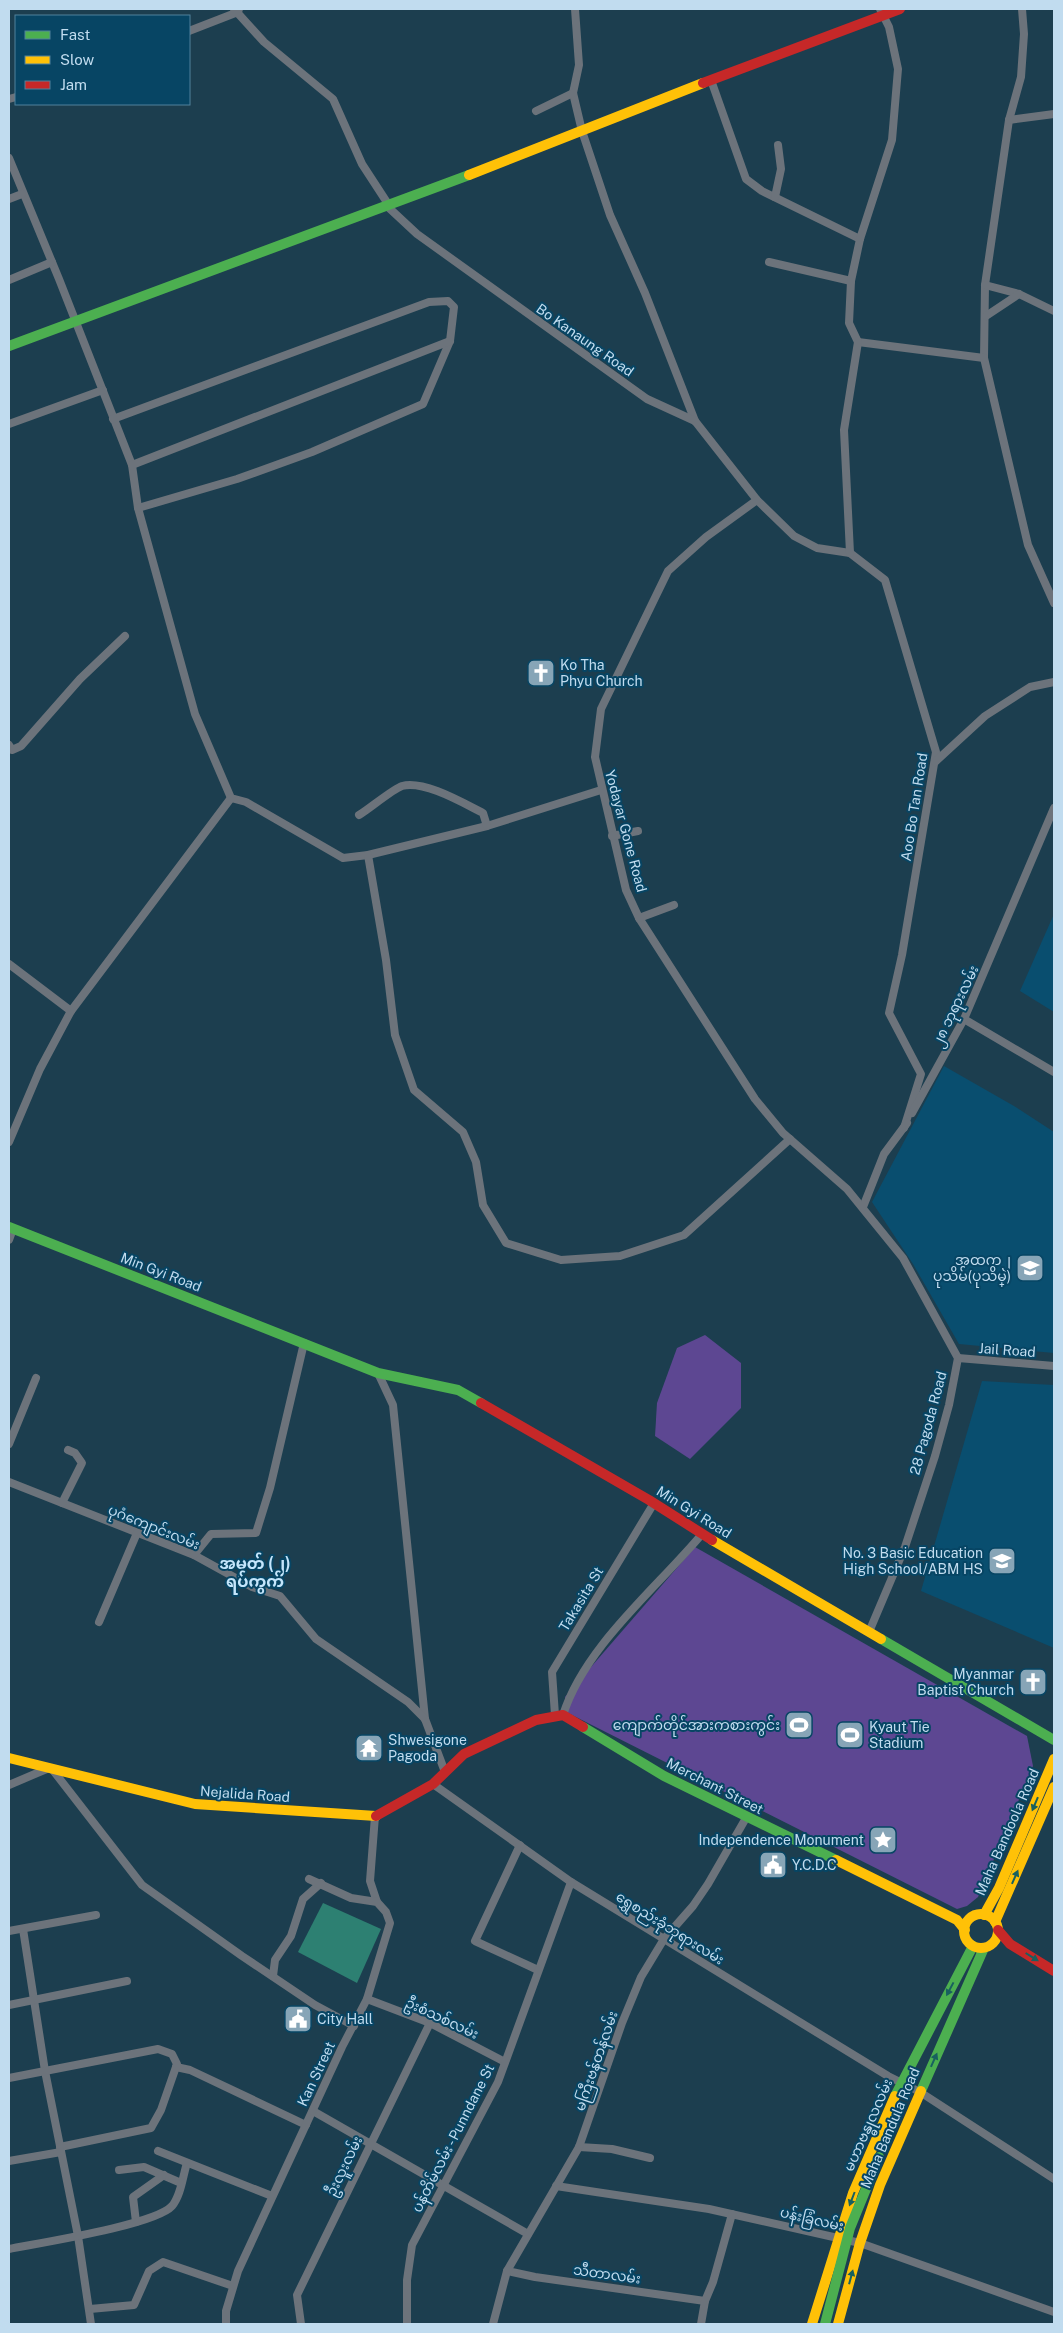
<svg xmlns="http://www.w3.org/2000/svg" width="1063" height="2333" font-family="'Public Sans','Noto Sans Myanmar',sans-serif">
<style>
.built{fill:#094e6f}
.green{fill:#5d4792}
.water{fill:#2d8072}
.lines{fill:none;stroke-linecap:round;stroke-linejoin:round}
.street{stroke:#6c737b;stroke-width:8}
.fast{stroke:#4caf50;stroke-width:10}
.slow{stroke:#ffc107;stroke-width:10}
.jam{stroke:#c62828;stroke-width:10}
.fast-bridge{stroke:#4caf50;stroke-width:10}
.oneway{fill:#18605f}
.labels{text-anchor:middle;stroke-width:4;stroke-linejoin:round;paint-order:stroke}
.street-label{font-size:14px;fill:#c1dcef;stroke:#074564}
.poi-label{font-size:14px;fill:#c1dcef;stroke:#074564;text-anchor:start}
.quarter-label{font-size:16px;font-weight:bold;fill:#c4e5fb;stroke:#074564}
</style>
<rect width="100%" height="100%" fill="#1c3e4f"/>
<!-- built -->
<g class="built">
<path d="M1054,914V1012L1020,991Z"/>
<path d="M944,1066L1014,1106L1054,1132V1353L959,1344L913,1264L872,1202Z"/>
<path d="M982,1381L1054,1385V1648L921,1591Z"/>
</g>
<!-- green -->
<g class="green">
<path d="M705,1335L741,1363V1408L690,1459L655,1436L657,1403L677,1348Z"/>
<path d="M695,1547L1027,1736L1033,1766L978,1897L967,1906L957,1909L568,1713L565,1697Z"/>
</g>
<!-- water -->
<path class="water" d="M323,1903L381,1929L357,1983L298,1952Z"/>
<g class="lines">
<!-- street -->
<g class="street">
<path d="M234,9L264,42L333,99L362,164L390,207"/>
<path d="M575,9L579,65L573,93L582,131L610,215L645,293L695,421"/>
<path d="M1022,9L1024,34L1021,77L1009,120L985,285L984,358L1028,545L1054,603"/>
<path d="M189,31L238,12L239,9"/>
<path d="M711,80L746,179L762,191L860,239"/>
<path d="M9,99L16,97"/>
<path d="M536,111L573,93"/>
<path d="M1009,120L1054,114"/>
<path d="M9,158L59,279L132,465L138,508L195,714L231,798L246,802L343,858L368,855L487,826L601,790"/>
<path d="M775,197L781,169L778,145"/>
<path d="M9,199L22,194"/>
<path d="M388,207L417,234L647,399L695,421L757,500L794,536L817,548L850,553L885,580L936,752L902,955L889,1013L921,1074L904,1128"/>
<path d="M769,262L851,281"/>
<path d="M9,280L52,262"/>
<path d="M985,285L1019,294L1054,311"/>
<path d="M986,316L1019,294"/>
<path d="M858,342L984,358"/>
<path d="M113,419L429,302L448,301L454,307L450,341L423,404L312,452L237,479L138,508"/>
<path d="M9,424L103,390"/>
<path d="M132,465L450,341"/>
<path d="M757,500L706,537L668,571L601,709L595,757L626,890L639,918L755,1099L783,1133L847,1189L903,1258L958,1358L949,1405L935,1456L905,1547L869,1632"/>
<path d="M850,553L844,430L858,342L849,323L851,281L860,239L892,140L898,69L889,27L880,9"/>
<path d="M9,745L12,750L21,746L80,679L125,636"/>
<path d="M935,762L985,716L1030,687L1054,682"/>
<path d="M359,815C369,809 393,789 402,786C424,780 463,803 483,813L487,826"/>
<path d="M612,836L638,831"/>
<path d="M368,855L386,960L395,1035L414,1090L463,1132L476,1162L483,1205L506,1243L561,1260L620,1256L684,1235L790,1139"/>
<path d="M639,918L674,905"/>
<path d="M9,964L71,1011"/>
<path d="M964,1019L1054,1072"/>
<path d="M912,1113L964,1019L1054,808"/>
<path d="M9,1142L40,1069L71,1011L231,798"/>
<path d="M863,1207L884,1154L907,1123"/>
<path d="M9,1240L13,1229"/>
<path d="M958,1358L1054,1366"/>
<path d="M378,1373L393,1405L425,1719"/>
<path d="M9,1444L36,1378"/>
<path d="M9,1482L194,1555L252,1587L280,1596L316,1639L408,1702L425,1719L445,1772"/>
<path d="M62,1503L82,1463L75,1453L68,1450"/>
<path d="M194,1555L211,1534L256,1533L270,1488L304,1343"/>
<path d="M99,1622L137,1533"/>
<path d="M555,1715L552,1672L654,1503"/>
<path d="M563,1715C585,1646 656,1589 702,1534"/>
<path d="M52,1769L142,1885L242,1956L315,2005L354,2026"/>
<path d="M433,1784L571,1882L888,2076L920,2092L1054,2179"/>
<path d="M9,1785L49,1768"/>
<path d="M375,1816L370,1881L377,1902"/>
<path d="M520,1845L475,1941L538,1970"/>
<path d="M23,1929L45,2071L78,2236L91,2324"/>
<path d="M9,1931L96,1915"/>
<path d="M273,1976L275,1960L291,1936L303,1899L321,1883"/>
<path d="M367,1999L430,2023L505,2062"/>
<path d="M9,2005L127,1981"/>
<path d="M176,2067L190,2070L306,2125"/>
<path d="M9,2078L158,2049L172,2054L177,2064L161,2110L151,2128L60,2147"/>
<path d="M313,2111L528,2234"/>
<path d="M579,2147L612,2149L650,2158"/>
<path d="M158,2151L272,2196"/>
<path d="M9,2161L61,2152"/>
<path d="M119,2170L144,2167L181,2183"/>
<path d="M556,2186L709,2209L860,2243L1054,2312"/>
<path d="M136,2222L133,2197L164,2175"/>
<path d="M9,2249C39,2243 155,2225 172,2206C181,2196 183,2175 187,2163"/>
<path d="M507,2271L535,2277L705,2301"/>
<path d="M90,2309L134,2305L149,2271L163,2262L233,2286"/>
<path d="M226,2324V2311L238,2271L342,2047L367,1999L390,1923L386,1912L377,1902L351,1898L309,1879"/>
<path d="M301,2324L297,2295L430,2023"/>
<path d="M407,2324V2280L412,2245L498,2082L571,1882"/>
<path d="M493,2324L507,2271L579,2147L622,2023L641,1977L664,1939L693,1906L708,1884L746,1818"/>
<path d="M701,2324L705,2301L713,2282L732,2214"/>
</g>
<!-- fast -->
<g class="fast">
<path d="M9,346L469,175"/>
<path d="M9,1227L378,1373L458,1390L481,1403"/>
<path d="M881,1639L1054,1740"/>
<path d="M583,1727L664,1776L836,1860"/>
<path d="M921,2091L984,1948"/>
<path d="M895,2096L973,1946"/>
</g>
<!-- slow -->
<g class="slow">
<path d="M469,175L703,83"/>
<path d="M712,1540L881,1639"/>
<path d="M9,1758L195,1804L376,1816"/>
<path d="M836,1860L957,1920L965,1930"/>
<circle cx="981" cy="1931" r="17"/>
<path d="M984,1915L999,1888L1054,1759"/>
<path d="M995,1922L1054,1787"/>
<path d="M812,2324L853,2193L895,2096"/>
<path d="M838,2324L860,2243L880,2185L921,2091"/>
</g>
<!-- jam -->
<g class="jam">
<path d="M703,83L900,9"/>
<path d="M481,1403L649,1500L712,1540"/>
<path d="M376,1816L433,1784L464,1754L536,1720L563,1715L583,1727"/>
<path d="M998,1930L1010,1944L1054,1971"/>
</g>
<!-- fast-bridge -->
<path class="fast-bridge" d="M825,2324L850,2228L879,2157"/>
</g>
<!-- one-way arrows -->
<defs><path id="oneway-solid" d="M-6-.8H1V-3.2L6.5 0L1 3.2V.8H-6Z" transform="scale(1.25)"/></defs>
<g class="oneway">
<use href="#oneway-solid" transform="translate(1035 1804) rotate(113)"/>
<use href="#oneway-solid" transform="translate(1015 1877) rotate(-66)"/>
<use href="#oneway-solid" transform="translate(1032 1957) rotate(32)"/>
<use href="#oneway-solid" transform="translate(950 1989) rotate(118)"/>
<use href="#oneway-solid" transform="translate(934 2060) rotate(-66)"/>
<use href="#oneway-solid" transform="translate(852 2199) rotate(111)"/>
<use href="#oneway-solid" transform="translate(851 2277) rotate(-75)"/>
</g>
<!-- icons -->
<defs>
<symbol id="church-square" viewBox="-11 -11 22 22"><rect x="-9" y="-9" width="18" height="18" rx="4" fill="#87a5b7" stroke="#074564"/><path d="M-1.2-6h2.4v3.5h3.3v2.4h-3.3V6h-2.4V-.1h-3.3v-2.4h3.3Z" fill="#fff"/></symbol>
<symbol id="school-square" viewBox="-11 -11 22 22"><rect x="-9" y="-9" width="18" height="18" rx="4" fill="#87a5b7" stroke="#074564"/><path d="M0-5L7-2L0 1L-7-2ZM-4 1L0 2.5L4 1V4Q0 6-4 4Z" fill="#fff"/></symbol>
<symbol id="stadium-square" viewBox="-11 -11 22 22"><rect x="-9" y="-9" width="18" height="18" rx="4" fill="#87a5b7" stroke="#074564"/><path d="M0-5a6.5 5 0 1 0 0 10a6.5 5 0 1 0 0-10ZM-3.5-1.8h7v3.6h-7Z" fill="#fff"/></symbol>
<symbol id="temple-square" viewBox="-11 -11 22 22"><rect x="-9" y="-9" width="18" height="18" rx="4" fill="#87a5b7" stroke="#074564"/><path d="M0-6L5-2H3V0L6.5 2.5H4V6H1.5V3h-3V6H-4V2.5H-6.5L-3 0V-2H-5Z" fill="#fff"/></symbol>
<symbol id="sight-square" viewBox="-11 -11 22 22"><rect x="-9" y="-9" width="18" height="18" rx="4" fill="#87a5b7" stroke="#074564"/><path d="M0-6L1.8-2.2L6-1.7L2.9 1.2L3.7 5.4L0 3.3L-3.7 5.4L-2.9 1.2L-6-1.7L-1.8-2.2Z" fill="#fff"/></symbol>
<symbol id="civic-square" viewBox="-11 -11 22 22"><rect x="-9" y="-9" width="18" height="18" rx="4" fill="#87a5b7" stroke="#074564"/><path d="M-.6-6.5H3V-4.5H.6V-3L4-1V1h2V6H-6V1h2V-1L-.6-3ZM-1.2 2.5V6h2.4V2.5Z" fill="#fff"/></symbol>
</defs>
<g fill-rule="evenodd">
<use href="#church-square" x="525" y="657" width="32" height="32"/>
<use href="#school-square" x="1014" y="1252" width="32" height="32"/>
<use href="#school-square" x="986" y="1545" width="32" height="32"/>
<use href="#church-square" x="1017" y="1666" width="32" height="32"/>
<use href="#stadium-square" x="783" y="1709" width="32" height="32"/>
<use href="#stadium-square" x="834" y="1719" width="32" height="32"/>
<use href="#temple-square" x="353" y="1732" width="32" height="32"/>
<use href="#sight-square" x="867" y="1824" width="32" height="32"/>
<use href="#civic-square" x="757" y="1849" width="32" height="32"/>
<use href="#civic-square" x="282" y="2003" width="32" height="32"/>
</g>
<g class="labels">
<!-- street labels -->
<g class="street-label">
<text transform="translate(585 340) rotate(35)" y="5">Bo Kanaung Road</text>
<text transform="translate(914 807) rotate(-81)" y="5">Aoo Bo Tan Road</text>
<text transform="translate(626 831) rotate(75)" y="5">Yodayar Gone Road</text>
<text transform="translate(955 1006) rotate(-64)" y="5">၂၈ ဘုရားလမ်း</text>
<text transform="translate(161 1272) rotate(21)" y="5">Min Gyi Road</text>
<text transform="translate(1007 1350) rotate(4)" y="5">Jail Road</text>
<text transform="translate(928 1423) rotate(-75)" y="5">28 Pagoda Road</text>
<text transform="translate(694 1512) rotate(32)" y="5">Min Gyi Road</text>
<text transform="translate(154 1527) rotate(22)" y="5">ပုဂံကျောင်းလမ်း</text>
<text transform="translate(581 1599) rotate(-59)" y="5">Takasita St</text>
<text transform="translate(715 1786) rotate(27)" y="5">Merchant Street</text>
<text transform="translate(245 1794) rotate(4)" y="5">Nejalida Road</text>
<text transform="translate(1007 1832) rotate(-66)" y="5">Maha Bandoola Road</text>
<text transform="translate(670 1928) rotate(32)" y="5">ရွှေစည်းခုံဘုရားလမ်း</text>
<text transform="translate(442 2018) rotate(25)" y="5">ဦးစံသစ်လမ်း</text>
<text transform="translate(596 2061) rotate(-71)" y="5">မကြီးဗန်တန်လမ်း</text>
<text transform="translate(316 2074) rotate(-65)" y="5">Kan Street</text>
<text transform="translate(868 2125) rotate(-66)" y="5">မဟာဗန္ဓုလလမ်း</text>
<text transform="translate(890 2128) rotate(-67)" y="5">Maha Bandula Road</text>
<text transform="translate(453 2138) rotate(-63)" y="5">ပန်တိမ်လမ်း - Punndane St</text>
<text transform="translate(344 2166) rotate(-64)" y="5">ဦးလူးလမ်း</text>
<text transform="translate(812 2219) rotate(13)" y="5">ပန်းခြံလမ်း</text>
<text transform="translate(607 2274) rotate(8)" y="5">သီတာလမ်း</text>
</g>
<!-- poi labels -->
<g class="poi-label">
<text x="560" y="670">Ko Tha<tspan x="560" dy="16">Phyu Church</tspan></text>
<text x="1011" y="1265" text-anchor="end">အထက၂<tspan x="1011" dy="16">ပုသိမ်(ပုသိမ္)</tspan></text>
<text x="983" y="1558" text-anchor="end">No. 3 Basic Education<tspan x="983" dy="16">High School/ABM HS</tspan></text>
<text x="1014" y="1679" text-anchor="end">Myanmar<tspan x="1014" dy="16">Baptist Church</tspan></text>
<text x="780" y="1730" text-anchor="end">ကျောက်တိုင်အားကစားကွင်း</text>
<text x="869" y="1732">Kyaut Tie<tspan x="869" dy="16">Stadium</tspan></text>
<text x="388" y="1745">Shwesigone<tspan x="388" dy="16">Pagoda</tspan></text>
<text x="864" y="1845" text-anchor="end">Independence Monument</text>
<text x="792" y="1870">Y.C.D.C</text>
<text x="317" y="2024">City Hall</text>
</g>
<!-- quarter labels -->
<g class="quarter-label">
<text x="255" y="1569">အမှတ် (၂)<tspan x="255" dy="18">ရပ်ကွက်</tspan></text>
</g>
</g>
<!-- border -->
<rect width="1063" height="2333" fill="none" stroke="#c1dcef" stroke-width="20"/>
<!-- legend -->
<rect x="15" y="15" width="175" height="90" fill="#074564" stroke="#51819c"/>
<rect x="25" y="31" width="25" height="8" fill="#4caf50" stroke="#51819c"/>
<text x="60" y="40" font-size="15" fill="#c1dcef">Fast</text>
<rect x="25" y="56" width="25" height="8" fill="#ffc107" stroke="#51819c"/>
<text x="60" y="65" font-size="15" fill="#c1dcef">Slow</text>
<rect x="25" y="81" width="25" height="8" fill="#c62828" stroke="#51819c"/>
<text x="60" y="90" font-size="15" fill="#c1dcef">Jam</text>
</svg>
